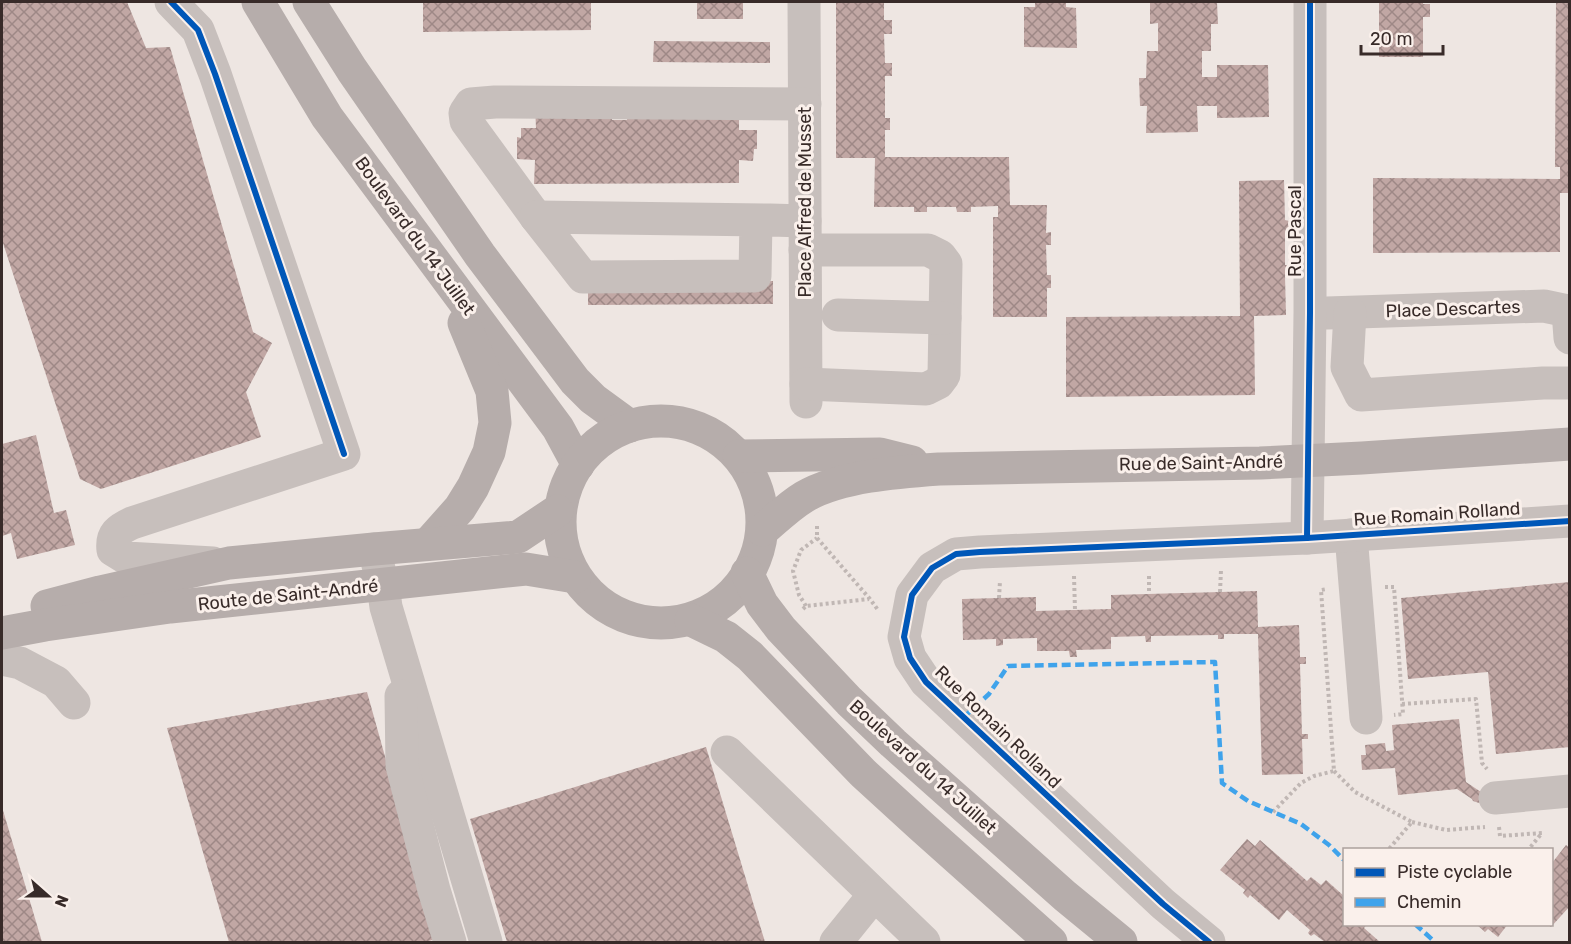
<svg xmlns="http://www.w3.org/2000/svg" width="1571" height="944" font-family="Rubik,sans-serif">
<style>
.building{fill:url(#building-cross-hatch)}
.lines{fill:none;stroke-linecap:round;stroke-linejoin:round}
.path{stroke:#c0b7b4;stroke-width:4;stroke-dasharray:3 3;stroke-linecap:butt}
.minor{stroke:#c7bfbc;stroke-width:33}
.major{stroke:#b6adab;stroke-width:33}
.quiet{stroke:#3fa3eb;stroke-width:4.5;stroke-dasharray:9 4.5;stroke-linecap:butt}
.cycleway-casing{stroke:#faf0eb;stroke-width:10}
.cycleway{stroke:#0057b8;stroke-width:6}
.labels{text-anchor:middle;stroke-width:6;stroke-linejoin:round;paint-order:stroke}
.street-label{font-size:18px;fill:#382b29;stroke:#faf0eb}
</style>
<defs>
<pattern id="building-cross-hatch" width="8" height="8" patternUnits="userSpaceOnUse" patternTransform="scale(1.5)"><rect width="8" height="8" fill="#c1a7a4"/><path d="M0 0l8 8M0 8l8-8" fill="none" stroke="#9e8886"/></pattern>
</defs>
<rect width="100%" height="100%" fill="#eee6e2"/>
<!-- building -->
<g class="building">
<path d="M2,2H127L146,48L170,47L253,332L272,343L246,392L261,437L101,489L80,479L2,240Z"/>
<path d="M423,2H591V30L423,32Z"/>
<rect x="697" y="2" width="46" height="17"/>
<path d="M836,2H884V20H892V34H884L885,63H892V76H885V118H890V130H885V157H1009L1010,205H1047L1046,233L1051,232V245H1046L1047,275H1051V288H1047V317H993V217H998V206L971,207V212H957L956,207H927V212H914V207H874L875,158H836Z"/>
<path d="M1035,2H1066V7L1076,8L1077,48L1024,47V7H1035Z"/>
<path d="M1150,2H1217L1218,24H1211V51H1202V77H1217V65H1268L1269,117L1217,118V106H1197L1198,132L1146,133L1147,106H1140L1139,78H1146L1147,51H1158V23L1150,24Z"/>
<path d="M1379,2H1423V4H1430V17H1423V57H1379Z"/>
<path d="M1556,2H1570V193H1560V252L1373,253V178L1560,179V167H1555Z"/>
<path d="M654,41L770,42V63L653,62Z"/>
<path d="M613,105L612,120H627V105L739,106V130H757V149H754L753,161L739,160V183L534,184L535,160L517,159V137L521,138V128H536L535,106Z"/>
<path d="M1284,180L1285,220L1289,221L1290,234H1285V265H1290V276H1285L1286,315L1254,316L1255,395L1066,397V317L1240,316L1239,181Z"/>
<path d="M773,281V304L588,305V282Z"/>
<path d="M36,435L54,513L66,510L75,545L17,559L11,533L2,536V444Z"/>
<path d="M1570,582V747L1496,754L1488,672L1408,679L1401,598Z"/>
<path d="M1257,591L1258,627L1299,625L1300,657H1306V664H1300L1302,734H1308V739H1302L1303,774L1262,775L1258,634H1224V639H1218V635L1151,636V642H1146L1145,636L1111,637V649L1076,650L1077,657H1070L1069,651H1037V638L1003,639V645L996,646V639L963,640L962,599L1036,597V611L1111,609V595Z"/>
<path d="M367,692L436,939L425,942H229L167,728Z"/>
<path d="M1459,719L1466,782L1481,792L1482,801L1479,803L1473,801L1472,799L1457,789L1398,795L1395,768L1362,770L1361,755H1366L1365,745L1385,743L1386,751L1394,750L1392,725Z"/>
<path d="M706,747L765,942H507L470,819Z"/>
<path d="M2,807L42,942H2Z"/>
<path d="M1247,839L1255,846L1260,840L1307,881L1311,877L1321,885L1326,880L1344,896V924H1367L1364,928L1380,942H1325L1314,934L1311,936L1308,933L1310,930L1287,910L1279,920L1250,895L1248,898L1243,893L1245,890L1220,870Z"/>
<path d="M1566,845L1570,848V906L1551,927L1547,924H1552V863Z"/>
<path d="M1476,924H1508L1498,937L1488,929L1485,932Z"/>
</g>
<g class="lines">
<!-- path -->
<g class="path">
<path d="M817,526V538L870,599L878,610"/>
<path d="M1074,576L1075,610"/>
<path d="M1149,576V594"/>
<path d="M1385,587H1394L1403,714L1394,715"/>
<path d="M1220,592L1221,570"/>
<path d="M999,598L1000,581"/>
<path d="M806,606L799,595L793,571L801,550L817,538"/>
<path d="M803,609L806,606L869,599"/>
<path d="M1402,704L1476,699L1482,763L1487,769"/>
<path d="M1334,771L1355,792L1412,822L1388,850"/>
<path d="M1273,812L1301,783L1314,776L1334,771L1321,590L1327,589"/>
<path d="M1412,822L1446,830L1485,827"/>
<path d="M1499,827L1500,836L1542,833L1528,850"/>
</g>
<!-- minor -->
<g class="minor">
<path d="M171,2L198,30L215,74L344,454L132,523C119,529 111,534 113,550L126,558L213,563"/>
<path d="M804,2L806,402"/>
<path d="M536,217L466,121L465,113L471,104L495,102L805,104"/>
<path d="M756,220L755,276L583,277L536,217L770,220L805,221"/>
<path d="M805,250H928L940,256L946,264L944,375L938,383L926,389L806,384"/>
<path d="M1327,313L1544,306L1568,311L1570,338"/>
<path d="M1350,313L1347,367L1361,395L1543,383H1570"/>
<path d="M838,315L945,318"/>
<path d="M1351,535L1366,718"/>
<path d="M1307,538L1310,313V2"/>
<path d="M374,549L383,585L386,607L486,942"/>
<path d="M2,659L20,663L56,682L74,703"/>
<path d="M401,696L402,766L434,890L450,942"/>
<path d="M727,752L924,942"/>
<path d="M1495,798L1570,791"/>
<path d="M836,942L874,895"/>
<path d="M1209,942L1163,904L926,682L910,658L904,637L912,595L932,568L956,554L980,552L1307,538L1570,521"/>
</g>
<!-- major -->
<g class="major">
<path d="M258,2L327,117L558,428L578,465"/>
<path d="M309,2L352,70L480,255L575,381L593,399L630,426"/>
<circle cx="661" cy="522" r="101"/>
<path d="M739,456L880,454L912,462"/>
<path d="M763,530C776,519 789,506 804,497C840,476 898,472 940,469L1260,463L1362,458L1570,444"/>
<path d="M428,544L460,508L473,487L489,452L495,423L492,391L464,323"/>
<path d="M747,573L762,604L781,629L849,701L893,743L1065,896L1121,942"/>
<path d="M47,606L100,592L229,563L374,549L518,537L557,511"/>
<path d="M691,620L726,637L750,656L863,773L921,826L1051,942"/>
<path d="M2,633L45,625L170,607L526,569L575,577"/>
</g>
<!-- quiet -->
<g class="quiet">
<path d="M964,717L989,694L1008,666L1215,662L1222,783L1248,801L1301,824L1329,845L1344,860"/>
<path d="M1415,924L1435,942"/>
</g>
<defs>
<g id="cycleway">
<path d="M171,2L198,30L215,74L344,454"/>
<path d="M1307,538L1310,313V2"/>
<path d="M1209,942L1163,904L926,682L910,658L904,637L912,595L932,568L956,554L980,552L1307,538L1570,521"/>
</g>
</defs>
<!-- cycleway casing -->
<use href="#cycleway" class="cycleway-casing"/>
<!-- cycleway -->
<use href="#cycleway" class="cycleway"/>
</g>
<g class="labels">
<!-- street labels -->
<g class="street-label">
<text transform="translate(805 202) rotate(-90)" y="6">Place Alfred de Musset</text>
<text transform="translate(1295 231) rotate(-90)" y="6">Rue Pascal</text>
<text transform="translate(415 236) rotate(54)" y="6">Boulevard du 14 Juillet</text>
<text transform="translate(1453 309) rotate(-2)" y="6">Place Descartes</text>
<text transform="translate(1201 463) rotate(-1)" y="6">Rue de Saint-André</text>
<text transform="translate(1437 514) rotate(-4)" y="6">Rue Romain Rolland</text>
<text transform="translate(288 595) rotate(-6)" y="6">Route de Saint-André</text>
<text transform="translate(998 727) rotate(44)" y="6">Rue Romain Rolland</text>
<text transform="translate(923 767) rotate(42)" y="6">Boulevard du 14 Juillet</text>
</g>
</g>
<!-- border -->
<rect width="1571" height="944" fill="none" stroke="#382b29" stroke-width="6"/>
<!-- legend -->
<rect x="1343" y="848" width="210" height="78" fill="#faf0eb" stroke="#aca19d" stroke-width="1.5"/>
<rect x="1355" y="868" width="30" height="9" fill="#0057b8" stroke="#aca19d" stroke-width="1.5"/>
<text x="1397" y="878" font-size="18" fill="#382b29">Piste cyclable</text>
<rect x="1355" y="898" width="30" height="9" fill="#3fa3eb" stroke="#aca19d" stroke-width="1.5"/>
<text x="1397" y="908" font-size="18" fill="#382b29">Chemin</text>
<!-- north arrow -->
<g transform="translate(48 896) rotate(111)" stroke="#faf0eb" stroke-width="4.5" paint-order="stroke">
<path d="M0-4.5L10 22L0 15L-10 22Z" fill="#382b29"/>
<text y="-9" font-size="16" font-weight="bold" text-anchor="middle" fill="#382b29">N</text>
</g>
<!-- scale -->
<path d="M1361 45v9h82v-9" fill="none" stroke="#382b29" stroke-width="3"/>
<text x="1370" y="45" font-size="18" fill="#382b29" stroke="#faf0eb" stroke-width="4.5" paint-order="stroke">20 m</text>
</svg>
